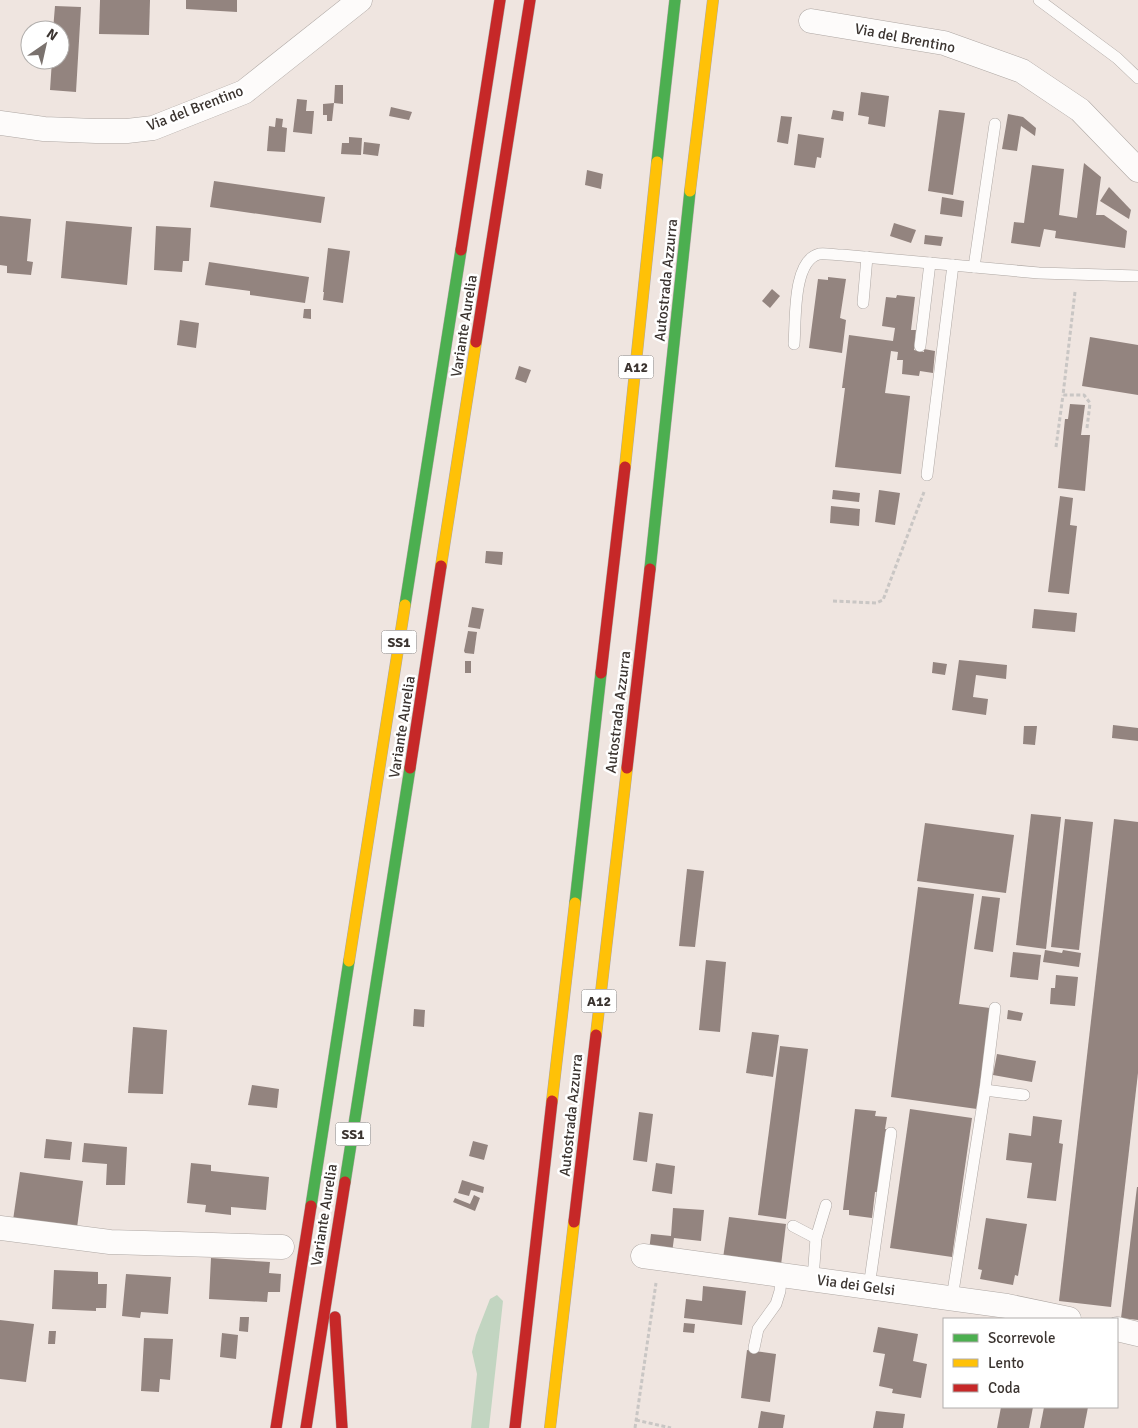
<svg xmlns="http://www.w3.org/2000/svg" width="1138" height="1428" font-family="Signika,sans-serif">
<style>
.green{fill:#c2d5c1}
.building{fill:#93847f}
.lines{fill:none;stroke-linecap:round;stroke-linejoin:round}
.lane-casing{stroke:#aea7a3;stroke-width:12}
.street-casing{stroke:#aea7a3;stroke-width:25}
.fast-casing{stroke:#aea7a3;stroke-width:12}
.slow-casing{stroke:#aea7a3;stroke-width:12}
.jam-casing{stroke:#aea7a3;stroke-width:12}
.path{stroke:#c9c6c4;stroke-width:3;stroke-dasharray:4 2.5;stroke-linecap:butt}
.lane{stroke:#fdfbfa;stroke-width:11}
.street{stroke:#fdfbfa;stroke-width:24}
.fast{stroke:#4caf50;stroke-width:11}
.slow{stroke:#ffc107;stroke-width:11}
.jam{stroke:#c62828;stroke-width:11}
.labels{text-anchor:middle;stroke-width:5;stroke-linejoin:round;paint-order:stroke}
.shield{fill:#fff;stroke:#76716e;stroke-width:1}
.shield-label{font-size:14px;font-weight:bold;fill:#3b3430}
.street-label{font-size:15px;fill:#3b3430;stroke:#fff}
</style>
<rect width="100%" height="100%" fill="#efe5e0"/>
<!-- green -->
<path class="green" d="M497,1295L503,1301L489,1428H471L477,1374L472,1352L476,1335L490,1299Z"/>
<!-- building -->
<g class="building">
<path d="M100,0H150L149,35L99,34Z"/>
<path d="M186,0H237V12L186,9Z"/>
<path d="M55,6L81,7L76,92L50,90L52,60H60V30H53Z"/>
<path d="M335,85H343V104L334,103L332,121H327V115H323V104L334,103Z"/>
<path d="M861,92L889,96L885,127L868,124L869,117L858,115Z"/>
<path d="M297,99L307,100L306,111H314L312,134L293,132Z"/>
<path d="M391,107L412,112L409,120L389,116Z"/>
<path d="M833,110L844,112L843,121L831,119Z"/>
<path d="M939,110L965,113L953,195L928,191Z"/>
<path d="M1008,114L1023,117L1036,128L1035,136L1021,126L1017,151L1002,149Z"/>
<path d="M781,116L792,117L788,144L777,142Z"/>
<path d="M276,118L283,119L282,127L287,128L285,152L267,151L269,126L275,127Z"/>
<path d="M798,134L824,138L821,158L817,157L815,168L794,165Z"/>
<path d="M349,137L362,138L361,155L341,154L342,143H349Z"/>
<path d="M364,142L380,144L378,156L363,154Z"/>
<path d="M1084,163L1101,177L1096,215H1104L1127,231L1125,248L1055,238L1056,231L1044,229L1040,247L1011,243L1014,222L1024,223L1032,165L1064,169L1059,215L1077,218Z"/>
<path d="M587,170L603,174L601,189L585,185Z"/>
<path d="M214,181L325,197L321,223L210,207Z"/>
<path d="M1109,187L1131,210L1129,219L1100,201Z"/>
<path d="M942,197L964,201L962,217L940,214Z"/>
<path d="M0,216L31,219L27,261L33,262L31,275L7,273V266L0,265Z"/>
<path d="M66,221L132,227L127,285L61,278Z"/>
<path d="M894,223L916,230L911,243L890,236Z"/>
<path d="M156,226L191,228L189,261H183L182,272L154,270Z"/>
<path d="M925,235L943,237L941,246L924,244Z"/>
<path d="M328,248L350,251L343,303L323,300L324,292H323Z"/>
<path d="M209,262L309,277L305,303L250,295V291L205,285Z"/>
<path d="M828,277L846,279L840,318L846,320L842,353L809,348L818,279L828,280Z"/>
<path d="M772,289L780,296L770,308L762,301Z"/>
<path d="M897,295L915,297L911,330H916L914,350L924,352V349L935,351L933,373L920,371L919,376L902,374L903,360H897L898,352L891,351L885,393L910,396L901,474L835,467L845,388H842L849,335L893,341L895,328L882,326L886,297L896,298Z"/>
<path d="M304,309H311V319L303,318Z"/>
<path d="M180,320L199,323L196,348L177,345Z"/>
<path d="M1090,337L1138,345V395L1082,386Z"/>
<path d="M519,366L531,370L526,383L515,379Z"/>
<path d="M1070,404L1085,405L1081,435H1090L1085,491L1058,488L1065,419H1068Z"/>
<path d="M833,490L860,493L859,502L832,499Z"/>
<path d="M879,490L900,493L895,525L875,522Z"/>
<path d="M1060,496L1073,498L1070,525L1077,526L1069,594L1048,592Z"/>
<path d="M831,506L860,509L859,526L830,523Z"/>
<path d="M486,551L503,552L502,565L485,563Z"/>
<path d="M472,607L484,609L480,629L468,627Z"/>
<path d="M1034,609L1077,613L1075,632L1032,628Z"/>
<path d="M468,631L477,632L474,654L465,653L464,651Z"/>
<path d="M959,660L1007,665L1006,679L976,675L973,697L988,699L986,715L952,710Z"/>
<rect x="465" y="661" width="6" height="12"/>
<path d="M933,662L947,664L945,675L932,673Z"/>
<path d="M1113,725L1138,728V741L1112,738Z"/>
<path d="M1024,726H1037L1035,745L1023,744Z"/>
<path d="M1031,814L1061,817L1046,949L1016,945Z"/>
<path d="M1065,819L1093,822L1079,950L1051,947Z"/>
<path d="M1114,819L1138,822V1073L1111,1307L1059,1301Z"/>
<path d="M925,823L1014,835L1006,893L917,881Z"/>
<path d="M687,869L704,871L695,947L679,946Z"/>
<path d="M918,887L974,894L959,1004L990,1008L977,1109L891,1097Z"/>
<path d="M982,896L1000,898L993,952L974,949Z"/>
<path d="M1045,950L1062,953L1063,950L1081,953L1079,967L1043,962Z"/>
<path d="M1013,952L1041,955L1038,980L1010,977Z"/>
<path d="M706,960L726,962L720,1032L699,1030Z"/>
<path d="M1056,975L1078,977L1075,1006L1050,1004L1051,988H1055Z"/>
<path d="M414,1009L425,1010L424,1027L413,1026Z"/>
<path d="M1008,1010L1023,1013L1021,1021L1007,1019Z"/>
<path d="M133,1027L167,1030L163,1094L128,1093Z"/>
<path d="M752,1032L779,1035L773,1077L746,1073Z"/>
<path d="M780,1046L808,1049L786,1219L758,1215Z"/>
<path d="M997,1054L1036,1061L1032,1082L993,1075Z"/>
<path d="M252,1085L279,1089L277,1108L248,1105Z"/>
<path d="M855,1109L876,1111L875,1116L887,1117L885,1129L889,1130L879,1192H875L872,1218L849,1215V1210H843Z"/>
<path d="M910,1109L972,1118L952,1257L890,1248Z"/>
<path d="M639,1112L653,1114L647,1162L633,1160Z"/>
<path d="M1033,1116L1062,1120L1059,1143L1063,1144L1056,1201L1027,1198L1032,1163L1006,1160L1009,1133L1031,1136Z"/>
<path d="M46,1139L72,1142L70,1160L44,1158Z"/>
<path d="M473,1141L488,1145L484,1160L469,1156Z"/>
<path d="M84,1143L127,1147L125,1185H106L107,1164L82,1162Z"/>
<path d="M191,1163L211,1165V1171L269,1177L266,1210L231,1207V1215L205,1212L206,1205L187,1203Z"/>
<path d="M656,1163L675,1166L672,1194L652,1191Z"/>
<path d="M20,1172L83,1181L77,1228L13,1220Z"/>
<path d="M462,1180L484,1187L483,1193L471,1190L469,1196L458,1193Z"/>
<path d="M1137,1187H1138V1320L1121,1318Z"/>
<path d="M474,1195L480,1198L475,1211L453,1202L455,1198L470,1204Z"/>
<path d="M673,1208L704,1210L701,1241L674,1238L672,1253L649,1251L651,1234L671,1236Z"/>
<path d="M729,1217L786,1224L781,1265L723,1258Z"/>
<path d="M986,1218L1027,1224L1018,1276L1015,1275L1013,1285L980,1279L982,1270L978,1269Z"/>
<path d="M211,1258L270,1262L269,1273L281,1274L280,1292H268L267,1302L209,1299Z"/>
<path d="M54,1270L98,1272V1284H107L106,1308H96V1311L52,1309Z"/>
<path d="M126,1274L171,1277L168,1314L141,1312L140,1318L122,1316Z"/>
<path d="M703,1286L746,1291L742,1325L684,1318L686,1299L702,1301Z"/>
<path d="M240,1317H249L248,1332L239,1331Z"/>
<path d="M0,1320L34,1324L26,1382L0,1379Z"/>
<path d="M684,1323L695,1324L694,1333L683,1332Z"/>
<path d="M878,1327L918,1334L913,1361L927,1364L921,1398L892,1393L893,1389L879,1386L885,1354L873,1352Z"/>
<path d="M49,1331H56L55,1344H48Z"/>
<path d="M222,1333L238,1335L236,1359L220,1357Z"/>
<path d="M144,1338L173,1339L170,1380L160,1379L159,1392L141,1391Z"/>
<path d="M747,1350L776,1354L770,1402L741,1398Z"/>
<path d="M1001,1407H1033L1029,1428H997Z"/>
<path d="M1044,1407H1088L1084,1428H1040Z"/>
<path d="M761,1411L785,1415L783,1428H758Z"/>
<path d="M876,1411L905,1414L903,1428H873Z"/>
</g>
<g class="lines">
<defs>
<g id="lane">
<path d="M1039,0L1117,58L1138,78"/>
<path d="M974,267L995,124"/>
<path d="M863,303L867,257"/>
<path d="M794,344C796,322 792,261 819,254C825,253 835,255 842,255L1039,273L1138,276"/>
<path d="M920,346L930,263"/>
<path d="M927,475L953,265"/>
<path d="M985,1090L995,1008"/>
<path d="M793,1226L816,1238"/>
<path d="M813,1279L816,1238L826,1205"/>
<path d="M869,1287L891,1133"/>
<path d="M952,1298L985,1090L1024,1095"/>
<path d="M754,1348L758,1329L776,1304L780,1291L781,1275"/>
</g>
<g id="street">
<path d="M811,21L944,43L1022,71L1080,110L1138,170"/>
<path d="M0,123L44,129L96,131H127L153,128L244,92L360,0"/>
<path d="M0,1228L110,1242L282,1247"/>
<path d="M643,1256L1007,1306L1069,1319"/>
<path d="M1117,1329L1138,1334"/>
</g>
<g id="fast">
<path d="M657,162L675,0"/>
<path d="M650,569L690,191"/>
<path d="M405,605L461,250"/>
<path d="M575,903L601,673"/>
<path d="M345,1182L410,768"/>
<path d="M311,1206L349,961"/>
</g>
<g id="slow">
<path d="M690,191L713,0"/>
<path d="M625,467L657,162"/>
<path d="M441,566L476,342"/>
<path d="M349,961L405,605"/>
<path d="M596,1035L627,768"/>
<path d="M552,1101L575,903"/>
<path d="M550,1428L574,1222"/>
</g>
<g id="jam">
<path d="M461,250L500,0"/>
<path d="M476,342L530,0"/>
<path d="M601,673L625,467"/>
<path d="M410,768L441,566"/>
<path d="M627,768L650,569"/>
<path d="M574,1222L596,1035"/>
<path d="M335,1317L342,1428"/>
<path d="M276,1428L311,1206"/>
<path d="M306,1428L345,1182"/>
<path d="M515,1428L552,1101"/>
</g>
</defs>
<!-- lane casing -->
<use href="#lane" class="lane-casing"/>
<!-- street casing -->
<use href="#street" class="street-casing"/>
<!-- fast casing -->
<use href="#fast" class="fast-casing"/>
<!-- slow casing -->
<use href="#slow" class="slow-casing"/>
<!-- jam casing -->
<use href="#jam" class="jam-casing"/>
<!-- path -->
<g class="path">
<path d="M1075,292L1063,395H1084L1090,403L1087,428"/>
<path d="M1056,447L1063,395"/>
<path d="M833,601L876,603L883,600L924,492"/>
<path d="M636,1420L671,1428"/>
<path d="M635,1428L656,1283"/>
</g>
<!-- lane -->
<use href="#lane" class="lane"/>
<!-- street -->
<use href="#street" class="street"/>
<!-- fast -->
<use href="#fast" class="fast"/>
<!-- slow -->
<use href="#slow" class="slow"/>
<!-- jam -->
<use href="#jam" class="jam"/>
</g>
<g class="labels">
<!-- shield labels -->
<g class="shield">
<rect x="618.5" y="355.5" width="35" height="23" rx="4"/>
<rect x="381.5" y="630.5" width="35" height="23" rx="4"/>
<rect x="581.5" y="989.5" width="35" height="23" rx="4"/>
<rect x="335.5" y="1122.5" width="35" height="23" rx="4"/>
</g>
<g class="shield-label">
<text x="636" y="372">A12</text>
<text x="399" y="647">SS1</text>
<text x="599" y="1006">A12</text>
<text x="353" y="1139">SS1</text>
</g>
<!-- street labels -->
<g class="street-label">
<text transform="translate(905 38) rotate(11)" y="5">Via del Brentino</text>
<text transform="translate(195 108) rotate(-21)" y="5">Via del Brentino</text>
<text transform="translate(666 280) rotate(-84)" y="5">Autostrada Azzurra</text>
<text transform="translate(464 326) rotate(-81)" y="5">Variante Aurelia</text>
<text transform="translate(618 712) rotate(-83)" y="5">Autostrada Azzurra</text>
<text transform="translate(402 727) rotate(-81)" y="5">Variante Aurelia</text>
<text transform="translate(571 1115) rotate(-84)" y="5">Autostrada Azzurra</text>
<text transform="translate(324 1215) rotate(-81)" y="5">Variante Aurelia</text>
<text transform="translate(856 1285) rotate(8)" y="5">Via dei Gelsi</text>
</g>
</g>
<!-- legend -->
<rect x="943" y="1318" width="175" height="90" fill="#ffffff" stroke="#b1aeac"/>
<rect x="953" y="1334" width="25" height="8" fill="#4caf50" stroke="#b1aeac"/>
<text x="988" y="1343" font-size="15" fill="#3b3430">Scorrevole</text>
<rect x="953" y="1359" width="25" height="8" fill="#ffc107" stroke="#b1aeac"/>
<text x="988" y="1368" font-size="15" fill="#3b3430">Lento</text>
<rect x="953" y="1384" width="25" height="8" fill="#c62828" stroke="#b1aeac"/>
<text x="988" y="1393" font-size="15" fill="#3b3430">Coda</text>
<!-- north arrow -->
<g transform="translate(45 45) rotate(34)"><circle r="24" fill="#ffffff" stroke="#b1aeac"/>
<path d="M0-4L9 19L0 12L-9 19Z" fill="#7a726e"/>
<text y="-8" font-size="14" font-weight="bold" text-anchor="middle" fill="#3b3430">N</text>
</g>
</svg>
